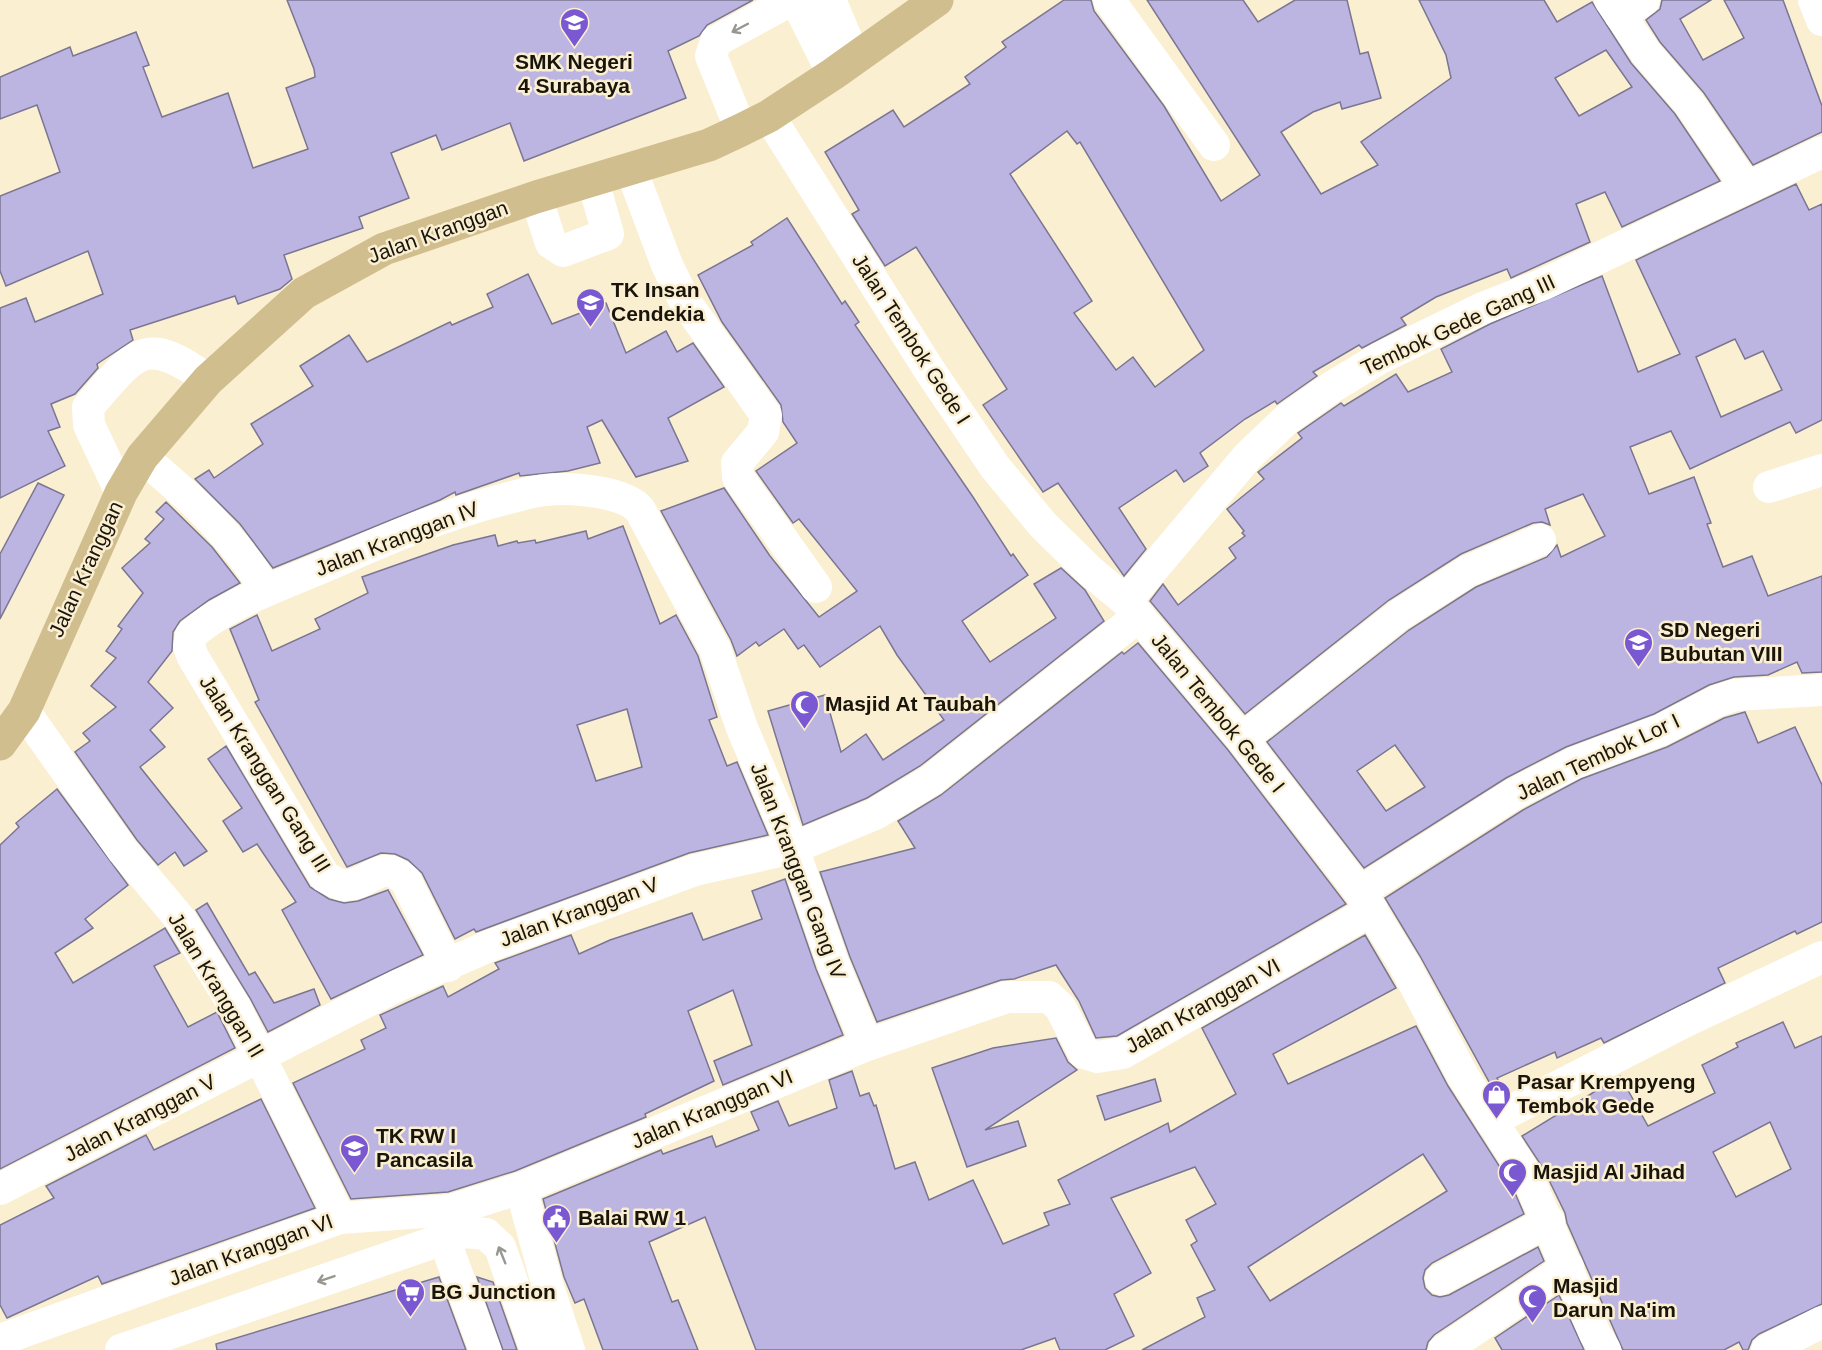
<svg xmlns="http://www.w3.org/2000/svg" width="1822" height="1350" font-family="Arial,sans-serif">
<style>
.building{fill:#bcb5e2;stroke:#7a7691;stroke-width:1.5;fill-rule:evenodd}
.lines{fill:none;stroke-linecap:round;stroke-linejoin:round}
.minor{stroke:#fff;stroke-width:32}
.major{stroke:#d1be8e;stroke-width:33}
.oneway{stroke:#989691}
.labels{text-anchor:middle;stroke-width:5;stroke-linejoin:round;paint-order:stroke}
.poi-label{font-size:21px;font-weight:bold;fill:#1a150b;stroke:#fbefd2;text-anchor:start}
.street-label{font-size:21px;fill:#1a150b;stroke:#fbefd2}
</style>
<rect width="100%" height="100%" fill="#fbefd2"/>
<!-- building -->
<g class="building">
<path d="M287,0H753L707,25L699,36L668,51L686,98L524,161L510,123L442,150L436,135L391,153L409,198L359,217L363,228L284,255L292,279L280,289L238,304L235,296L130,330L133,340L97,364L98,368L75,394L51,404L60,427L48,431L65,466L0,498V308L26,298L35,322L103,294L88,251L6,286L0,271V196L60,172L37,105L0,119V77L70,47L73,56L136,32L149,65L143,67L162,117L228,93L253,168L308,149L286,88L315,77L314,69Z"/>
<path d="M1064,0H1091L1094,11L1164,106L1221,201L1260,175L1147,0H1243L1258,22L1295,0H1347L1360,54L1368,52L1381,98L1342,109L1340,102L1313,112L1281,132L1321,194L1378,165L1361,142L1451,78L1446,55L1419,0H1544L1557,22L1592,2L1631,63L1675,114L1720,181L1622,227L1605,192L1576,204L1590,242L1511,278L1507,269L1436,297L1401,318L1406,325L1362,348L1359,345L1313,372L1317,376L1277,404L1275,401L1245,419L1200,453L1208,466L1184,482L1176,470L1119,508L1146,549L1124,576L1058,483L1043,492L983,405L1007,389L916,247L885,266L852,214L859,210L825,152L893,110L904,127L970,84L965,77L1006,47L1002,42ZM1606,50L1632,87L1579,116L1555,78ZM1067,131L1077,144L1080,142L1204,350L1155,387L1133,357L1116,370L1074,313L1092,301L1010,174Z"/>
<path d="M1662,0H1711L1680,19L1703,60L1744,38L1724,0H1783L1822,106V132L1753,165L1704,93L1660,42L1646,20L1660,9Z"/>
<path d="M1796,184L1809,210L1822,204V420L1796,433L1790,422L1690,469L1671,431L1630,447L1649,494L1694,477L1711,523L1707,524L1723,567L1752,556L1768,596L1822,576V672L1802,673L1797,662L1768,675L1734,677L1709,685L1654,714L1566,747L1506,778L1364,868L1267,742L1409,630L1476,587L1547,557L1557,545L1561,557L1605,536L1583,494L1545,509L1550,525L1542,522L1533,523L1461,554L1389,600L1245,714L1150,601L1163,584L1178,605L1236,558L1229,548L1245,536L1242,533L1244,531L1227,509L1264,479L1258,472L1302,438L1298,433L1341,403L1344,406L1396,374L1408,392L1452,372L1441,349L1490,324L1602,276L1638,372L1680,354L1636,260ZM1735,339L1745,359L1763,351L1782,390L1721,417L1696,357ZM1395,745L1425,787L1386,811L1357,771Z"/>
<path d="M787,218L842,304L845,301L859,322L855,325L973,497L1011,556L1013,554L1028,575L962,621L990,662L1056,618L1034,584L1061,568L1085,590L1104,621L920,766L867,798L803,825L768,711L825,695L841,752L866,734L883,760L944,720L897,655L880,626L820,667L804,645L798,649L784,629L759,646L756,642L737,656L731,640L661,511L724,488L770,556L819,617L857,591L799,519L793,523L756,471L797,443L783,422L781,405L722,322L698,275L753,245L751,242Z"/>
<path d="M528,274L552,324L606,303L626,353L666,331L677,352L693,343L724,387L668,418L688,461L636,477L602,420L587,427L600,463L568,471L520,476L519,473L456,495L455,492L440,500L273,568L240,524L195,479L209,470L214,478L263,444L251,424L313,386L300,366L349,335L367,362L450,322L452,325L493,307L487,294Z"/>
<path d="M38,483L64,495L0,619V554Z"/>
<path d="M166,502L212,547L240,583L209,600L180,621L173,632L172,651L148,682L173,708L150,730L165,747L140,767L207,851L184,866L175,852L158,865L137,840L75,752L90,741L83,733L116,707L91,686L116,658L106,651L122,629L118,626L143,593L122,568L150,543L145,539L164,519L156,512Z"/>
<path d="M623,526L660,624L676,615L698,656L717,717L709,720L727,766L737,762L768,835L689,853L476,932L474,929L455,939L422,873L408,860L395,854L381,853L347,867L255,702L259,700L230,629L257,615L272,651L320,629L315,619L368,593L362,577L453,545L495,535L498,546L517,541L518,543L535,540L536,543L586,531L588,539ZM627,709L642,767L596,781L577,725Z"/>
<path d="M1138,643L1228,750L1346,904L1117,1036L1096,1038L1079,1001L1056,965L1014,979L1001,980L877,1022L850,957L820,872L915,848L898,821L941,795L1122,652L1124,654Z"/>
<path d="M1745,712L1758,743L1795,727L1822,785V922L1797,934L1795,931L1718,968L1725,983L1604,1043L1601,1038L1557,1058L1555,1052L1497,1078L1501,1086L1493,1089L1420,956L1385,898L1523,810L1581,779L1667,747L1724,718Z"/>
<path d="M226,746L310,887L329,899L344,903L358,901L388,890L423,955L331,999L282,910L296,902L257,844L243,852L223,821L242,808L208,759Z"/>
<path d="M57,789L128,885L85,919L93,928L55,953L73,983L165,928L180,953L154,966L188,1027L217,1012L235,1048L0,1169V845L19,827L16,823Z"/>
<path d="M785,879L816,969L843,1035L723,1085L714,1061L752,1045L733,990L688,1011L714,1081L645,1114L646,1117L515,1171L448,1192L351,1199L293,1083L365,1049L361,1040L386,1028L380,1015L443,986L448,997L499,969L495,963L571,935L579,954L610,940L692,913L703,940L762,919L752,891Z"/>
<path d="M207,903L249,975L255,972L274,1003L314,989L320,1005L268,1032L250,998L196,910Z"/>
<path d="M1365,935L1396,988L1273,1054L1288,1084L1416,1026L1448,1086L1512,1186L1524,1214L1432,1263L1425,1270L1423,1278L1425,1288L1432,1295L1440,1297L1449,1295L1538,1247L1544,1261L1434,1335L1428,1342L1426,1350H1142L1205,1317L1197,1298L1215,1290L1191,1245L1197,1241L1186,1220L1216,1204L1195,1167L1111,1198L1151,1273L1114,1294L1134,1336L1105,1350H1060L1055,1338L1021,1350H756L705,1217L649,1242L672,1302L678,1300L698,1350H603L584,1299L575,1303L564,1277L543,1199L661,1150L663,1154L712,1136L716,1147L759,1130L751,1112L778,1101L789,1126L837,1108L829,1080L852,1071L860,1096L869,1093L874,1106L876,1105L895,1169L915,1162L929,1200L973,1180L1003,1244L1049,1225L1044,1213L1070,1204L1058,1180L1168,1123L1170,1132L1236,1094L1202,1028ZM1423,1154L1447,1191L1270,1301L1248,1267Z"/>
<path d="M1783,1022L1795,1048L1822,1036V1304L1759,1334L1752,1340L1748,1350H1743L1739,1342L1724,1350H1623L1567,1223L1565,1213L1543,1168L1522,1136L1620,1076L1648,1126L1715,1093L1702,1065L1738,1047L1736,1043ZM1770,1122L1791,1169L1736,1197L1713,1152Z"/>
<path d="M1056,1038L1068,1062L1077,1070L985,1130L1018,1121L1026,1146L967,1167L932,1068L993,1048Z"/>
<path d="M1155,1079L1161,1101L1105,1120L1097,1096Z"/>
<path d="M261,1099L315,1208L102,1284L98,1276L7,1318L0,1305V1225L54,1198L46,1186L146,1135L154,1150Z"/>
<path d="M439,1277L466,1350H217L216,1344Z"/>
<path d="M477,1277L493,1282L517,1350H503Z"/>
<path d="M1559,1295L1584,1350H1502L1495,1338Z"/>
</g>
<g class="lines">
<!-- minor -->
<g class="minor">
<path d="M830,0L855,59"/>
<path d="M1109,0L1214,145"/>
<path d="M1610,0L1646,53L1689,103L1746,187"/>
<path d="M1814,0L1822,20"/>
<path d="M1620,15L1644,0"/>
<path d="M769,116L930,371L995,467L1043,525L1090,571L1126,601L1242,739L1360,892L1404,964L1463,1076L1528,1178L1595,1334L1605,1350"/>
<path d="M741,130L711,56L716,41L791,0L798,4L833,74"/>
<path d="M631,169L667,265L684,300L766,415L763,432L737,463L738,477L816,587"/>
<path d="M536,197L551,243L563,251L608,234L593,181"/>
<path d="M142,457C189,496 236,538 266,591"/>
<path d="M1769,487L1822,470"/>
<path d="M121,493L89,425L88,407C135,354 143,332 208,380"/>
<path d="M1126,601L1248,456L1287,419L1332,387L1380,358L1483,308L1544,284L1822,152"/>
<path d="M24,711L123,851L181,920L235,1007L340,1218"/>
<path d="M1242,739L1399,615L1468,571L1540,540"/>
<path d="M1360,892L1514,794L1574,763L1661,730L1717,701L1735,695L1822,690"/>
<path d="M448,966L406,881C380,855 370,887 343,885C337,884 330,879 325,877L193,657L189,647L191,635C222,606 282,584 321,568C381,542 441,515 505,499C518,496 532,491 545,490C569,487 625,491 640,510L715,649L742,728L793,848L833,963L867,1045"/>
<path d="M1491,1121L1684,1022L1822,957"/>
<path d="M521,1188L548,1287L569,1350"/>
<path d="M0,1189L397,986L494,944L695,870L793,848L875,814L930,781L1139,616"/>
<path d="M444,1239L485,1350"/>
<path d="M1441,1279L1549,1221"/>
<path d="M0,1340L340,1218L451,1210L521,1188L867,1045L1007,997H1049L1060,1007L1084,1053L1097,1057L1123,1053L1372,910"/>
<path d="M121,1350L464,1232L486,1234L500,1247L536,1350"/>
<path d="M1444,1350L1568,1267"/>
<path d="M1767,1350L1822,1322"/>
</g>
<!-- major -->
<path class="major" d="M0,744L24,711L121,493L142,457L208,380L304,293L384,249L536,197L709,145L741,130L769,116L833,74L937,0"/>
</g>
<!-- one-way arrows -->
<defs><path id="oneway-shaft" d="M-6 0H5M1.5-3L5.5 0L1.5 3" fill="none" stroke-width="1.6" stroke-linecap="round" stroke-linejoin="round" transform="scale(1.5)"/></defs>
<g class="oneway">
<use href="#oneway-shaft" transform="translate(740 28) rotate(152)"/>
<use href="#oneway-shaft" transform="translate(502 1255) rotate(-112)"/>
<use href="#oneway-shaft" transform="translate(326 1279) rotate(161)"/>
</g>
<!-- icons -->
<defs>
<symbol id="school-pin" viewBox="-11 -11 22 30"><path d="M0 17L-7.5 6A9.5 9.5 0 1 1 7.5 6Z" fill="#7a58d2" stroke="#fbefd2"/><path d="M0-5L7-2L0 1L-7-2ZM-4 1L0 2.5L4 1V4Q0 6-4 4Z" fill="#fff"/></symbol>
<symbol id="mosque-pin" viewBox="-11 -11 22 30"><path d="M0 17L-7.5 6A9.5 9.5 0 1 1 7.5 6Z" fill="#7a58d2" stroke="#fbefd2"/><path d="M3.5-4.9A6 6 0 1 0 3.5 4.9A5 5 0 1 1 3.5-4.9Z" fill="#fff"/></symbol>
<symbol id="shop-pin" viewBox="-11 -11 22 30"><path d="M0 17L-7.5 6A9.5 9.5 0 1 1 7.5 6Z" fill="#7a58d2" stroke="#fbefd2"/><path d="M-5-2.5h2.3a2.7 3.5 0 0 1 5.4 0H5L5.5 6h-11ZM-1.5-2.5h3a1.5 2.3 0 0 0-3 0Z" fill="#fff"/></symbol>
<symbol id="civic-pin" viewBox="-11 -11 22 30"><path d="M0 17L-7.5 6A9.5 9.5 0 1 1 7.5 6Z" fill="#7a58d2" stroke="#fbefd2"/><path d="M-.6-6.5H3V-4.5H.6V-3L4-1V1h2V6H-6V1h2V-1L-.6-3ZM-1.2 2.5V6h2.4V2.5Z" fill="#fff"/></symbol>
<symbol id="supermarket-pin" viewBox="-11 -11 22 30"><path d="M0 17L-7.5 6A9.5 9.5 0 1 1 7.5 6Z" fill="#7a58d2" stroke="#fbefd2"/><path d="M-6-5.5h2.5l.6 2H6L4.5 2H-2.5L-4.4-4H-6ZM-1.5 3.2a1.3 1.3 0 1 0 .1 0ZM3 3.2a1.3 1.3 0 1 0 .1 0Z" fill="#fff"/></symbol>
</defs>
<g fill-rule="evenodd">
<use href="#school-pin" x="558" y="6" width="33" height="45"/>
<use href="#school-pin" x="574" y="286" width="33" height="45"/>
<use href="#school-pin" x="1622" y="626" width="33" height="45"/>
<use href="#mosque-pin" x="788" y="688" width="33" height="45"/>
<use href="#shop-pin" x="1480" y="1078" width="33" height="45"/>
<use href="#school-pin" x="338" y="1132" width="33" height="45"/>
<use href="#mosque-pin" x="1496" y="1156" width="33" height="45"/>
<use href="#civic-pin" x="540" y="1202" width="33" height="45"/>
<use href="#supermarket-pin" x="394" y="1276" width="33" height="45"/>
<use href="#mosque-pin" x="1516" y="1282" width="33" height="45"/>
</g>
<g class="labels">
<!-- poi labels -->
<g class="poi-label">
<text x="574" y="69" text-anchor="middle">SMK Negeri<tspan x="574" dy="24">4 Surabaya</tspan></text>
<text x="611" y="297">TK Insan<tspan x="611" dy="24">Cendekia</tspan></text>
<text x="1660" y="637">SD Negeri<tspan x="1660" dy="24">Bubutan VIII</tspan></text>
<text x="825" y="711">Masjid At Taubah</text>
<text x="1517" y="1089">Pasar Krempyeng<tspan x="1517" dy="24">Tembok Gede</tspan></text>
<text x="376" y="1143">TK RW I<tspan x="376" dy="24">Pancasila</tspan></text>
<text x="1533" y="1179">Masjid Al Jihad</text>
<text x="578" y="1225">Balai RW 1</text>
<text x="1553" y="1293">Masjid<tspan x="1553" dy="24">Darun Na'im</tspan></text>
<text x="431" y="1299">BG Junction</text>
</g>
<!-- street labels -->
<g class="street-label">
<text transform="translate(438 232) rotate(-20)" y="7">Jalan Kranggan</text>
<text transform="translate(1458 325) rotate(-25)" y="7">Tembok Gede Gang III</text>
<text transform="translate(911 339) rotate(57)" y="7">Jalan Tembok Gede I</text>
<text transform="translate(397 539) rotate(-21)" y="7">Jalan Kranggan IV</text>
<text transform="translate(86 569) rotate(-65)" y="7">Jalan Kranggan</text>
<text transform="translate(1218 713) rotate(51)" y="7">Jalan Tembok Gede I</text>
<text transform="translate(1598 757) rotate(-25)" y="7">Jalan Tembok Lor I</text>
<text transform="translate(265 774) rotate(58)" y="7">Jalan Kranggan Gang III</text>
<text transform="translate(798 871) rotate(69)" y="7">Jalan Kranggan Gang IV</text>
<text transform="translate(579 912) rotate(-20)" y="7">Jalan Kranggan V</text>
<text transform="translate(216 985) rotate(59)" y="7">Jalan Kranggan II</text>
<text transform="translate(1203 1006) rotate(-29)" y="7">Jalan Kranggan VI</text>
<text transform="translate(712 1109) rotate(-23)" y="7">Jalan Kranggan VI</text>
<text transform="translate(140 1118) rotate(-27)" y="7">Jalan Kranggan V</text>
<text transform="translate(251 1250) rotate(-20)" y="7">Jalan Kranggan VI</text>
</g>
</g>
</svg>
